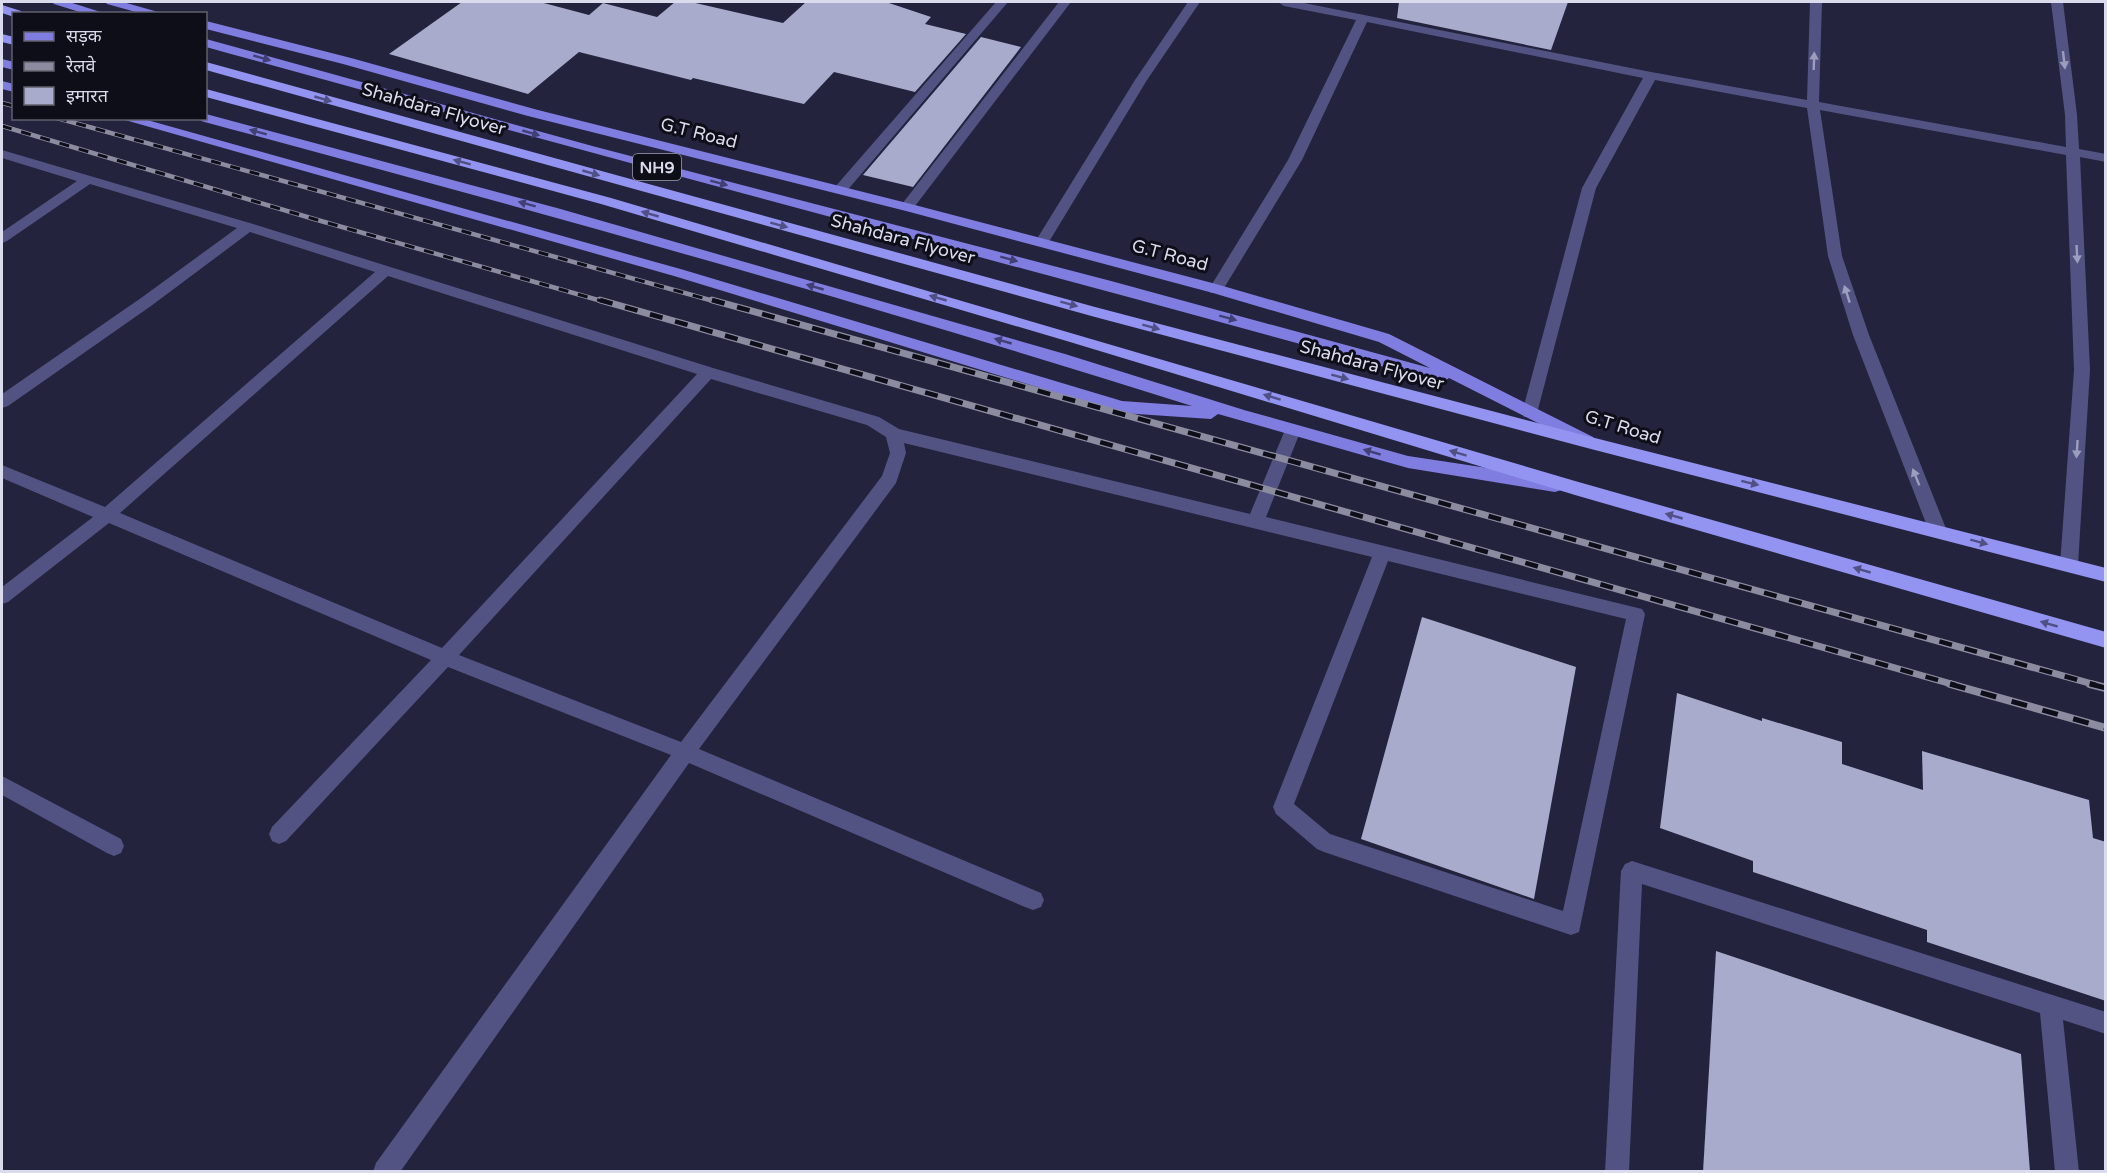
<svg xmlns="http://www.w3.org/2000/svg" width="2107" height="1173" font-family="'Varela Round','Noto Sans Devanagari',sans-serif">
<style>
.building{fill:#a9abcc}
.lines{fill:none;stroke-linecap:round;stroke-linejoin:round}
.minor{fill:#535383;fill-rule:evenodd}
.major{fill:#807de0;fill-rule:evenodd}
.highway{fill:#9393f1;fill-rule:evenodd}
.rail-far2-casing{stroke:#8b8ca0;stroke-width:4.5}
.rail-far1-casing{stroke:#8b8ca0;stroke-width:7}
.rail-casing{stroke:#8b8ca0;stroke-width:8}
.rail-far2{stroke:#0e0e19;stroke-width:3;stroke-dasharray:10;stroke-linecap:butt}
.rail-far1{stroke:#0e0e19;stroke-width:4.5;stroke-dasharray:13;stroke-linecap:butt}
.rail{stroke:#0e0e19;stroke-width:5;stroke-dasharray:16;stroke-linecap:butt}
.oneway{fill:#414073}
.oneway2{fill:#9d9ebd}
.oneway3{fill:#505085}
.labels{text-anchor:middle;stroke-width:6;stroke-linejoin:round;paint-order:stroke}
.shield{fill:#0e0e19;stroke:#9d9ead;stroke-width:1.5}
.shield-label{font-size:16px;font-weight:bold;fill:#dadbec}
.street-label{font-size:18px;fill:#dadbec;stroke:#0e0e19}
</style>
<rect width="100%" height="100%" fill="#23233d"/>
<!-- building -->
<g class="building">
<path d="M462,2H540L589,15L603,3L657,17L675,2H691L783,23L806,2H886L931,17L925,24L966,34L915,92L834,72L804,104L693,78L691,80L579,52L528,94L389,54Z"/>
<path d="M1399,2H1568L1551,50L1397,18Z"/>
<path d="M981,37L1021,47L913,187L863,175Z"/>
<path d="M1422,617L1576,667L1534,899L1361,839Z"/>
<path d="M1677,693L1762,721V718L1842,742V764L1923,790L1922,751L2089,800L2093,838L2106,842V1001L1927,942V930L1753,872V861L1660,828Z"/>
<path d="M1716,951L2021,1054L2030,1172H1703Z"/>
</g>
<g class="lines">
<!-- minor -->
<g class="minor">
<path d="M996,2H1008L845,193H835L833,190L835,187Z"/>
<path d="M1059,2H1071L912,210H902L900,207L902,204Z"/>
<path d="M1188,2H1200L1147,80L1047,245H1037L1035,242L1135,80Z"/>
<path d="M1278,2H1299L1651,72L1807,100L1810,2H1822L1819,102L2066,147L2065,115L2051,2H2063L2077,115L2079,149L2106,154V162L2080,157L2090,370L2078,565L2075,570L2069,572L2063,570L2060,565L2074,370L2066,155L1820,110L1842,256L1869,335L1947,531L1944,536L1938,538L1932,536L1929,531L1853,335L1828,256L1807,108L1655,80L1596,188L1536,417H1524L1522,413L1582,188L1643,78L1367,22L1302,160L1221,293H1211L1209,289L1288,160L1356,20L1284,6Z"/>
<path d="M2,150L253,224L713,368L879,417L899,429L1250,514L1285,430L1287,426H1299L1301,430L1266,517L1642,609L1645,614L1579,932L1571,935L1324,852L1317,849L1276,814L1273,807L1372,557L904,443L906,453L896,483L699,749L1041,893L1044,900L1041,907L1033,910L1025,907L689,763L400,1172H373L376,1163L671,755L448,667L286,841L279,844L272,841L269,834L272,827L431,660L109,523L8,602L2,604V587L93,517L2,478V465L105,507L375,272L250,232L151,306L8,406L2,408V394L141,298L237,228L90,184L7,241L2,243V232L77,181L2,158ZM388,276L697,374L442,648L120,513ZM711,379L867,425L886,437L890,453L882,476L681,742L459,655ZM1388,561L1626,619L1563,911L1330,834L1294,804Z"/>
<path d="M2,776L121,839L124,846L121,853L114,856L107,853L2,795Z"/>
<path d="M1632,861L2106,1012V1034L2063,1020L2079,1172H2055L2040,1013L1642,884L1629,1172H1605L1621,871L1625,864Z"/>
</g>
<!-- major -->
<g class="major">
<path d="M52,2H69L107,14H86L54,4Z"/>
<path d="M105,2H123L165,14H143L107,4Z"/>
<path d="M206,21L351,58L538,110L907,203L1216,284L1389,334L1593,437L1595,441L1593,445L1587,447L1581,445L1449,378L1442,383C1030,269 617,161 206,47V39L596,147L1111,281L1430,368L1379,342L1213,293L906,211L528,116L343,64L206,29Z"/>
<path d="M2,59L14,62V70L2,67Z"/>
<path d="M2,81L14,84V92L2,89Z"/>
<path d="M206,114L557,208L1065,354L1244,410L1408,456L1555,478L1561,480L1563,485L1561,490L1555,492L1408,468L1218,414L1211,419L1122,413L674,276L118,118H140L684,270L1122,401L1192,406C864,302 533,210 201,121L200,118H206Z"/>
</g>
<!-- highway -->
<g class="highway">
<path d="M2,5L21,11L23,14H14V17L2,13Z"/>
<path d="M2,34L14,37V45L2,42Z"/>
<path d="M206,62L1095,307L1591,437L2106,568V582L1591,449L1095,317L206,70Z"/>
<path d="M206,89L611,198L1575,481L2106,632V648L1575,495L1070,342L601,204L206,97Z"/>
</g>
<defs>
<g id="rail-far2">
<path d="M2,103L14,106"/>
<path d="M57,118L717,302"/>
<path d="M2,126L314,219L605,302"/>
</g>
<g id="rail-far1">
<path d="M600,300L1955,685"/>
<path d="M712,300L2096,685"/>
</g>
<g id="rail">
<path d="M1950,684L2106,728"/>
<path d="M2090,684L2106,688"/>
</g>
</defs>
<!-- rail-far2 casing -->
<use href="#rail-far2" class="rail-far2-casing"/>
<!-- rail-far1 casing -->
<use href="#rail-far1" class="rail-far1-casing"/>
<!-- rail casing -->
<use href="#rail" class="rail-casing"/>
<!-- rail-far2 -->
<use href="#rail-far2" class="rail-far2"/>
<!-- rail-far1 -->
<use href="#rail-far1" class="rail-far1"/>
<!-- rail -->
<use href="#rail" class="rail"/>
</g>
<!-- one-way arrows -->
<defs><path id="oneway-solid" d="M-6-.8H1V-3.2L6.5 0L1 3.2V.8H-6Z" transform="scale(1.5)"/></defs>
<g class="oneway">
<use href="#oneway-solid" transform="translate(262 58) rotate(16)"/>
<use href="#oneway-solid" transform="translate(258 132) rotate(-165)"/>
<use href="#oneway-solid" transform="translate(531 133) rotate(16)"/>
<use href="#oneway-solid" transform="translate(719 183) rotate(15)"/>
<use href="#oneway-solid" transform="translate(527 204) rotate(-165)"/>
<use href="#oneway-solid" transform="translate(1009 259) rotate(15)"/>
<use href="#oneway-solid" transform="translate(815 287) rotate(-164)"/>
<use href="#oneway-solid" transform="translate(1228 318) rotate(15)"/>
<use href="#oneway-solid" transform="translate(1003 341) rotate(-164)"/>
<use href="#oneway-solid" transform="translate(1372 452) rotate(-164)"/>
</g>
<g class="oneway2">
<use href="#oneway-solid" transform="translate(2064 60) rotate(83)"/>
<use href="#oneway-solid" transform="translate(1814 61) rotate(-88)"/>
<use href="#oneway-solid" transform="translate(2077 254) rotate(87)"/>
<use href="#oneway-solid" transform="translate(1847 294) rotate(-108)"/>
<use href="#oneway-solid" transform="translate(2077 449) rotate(94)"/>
<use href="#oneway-solid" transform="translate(1916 477) rotate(-112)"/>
</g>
<g class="oneway3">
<use href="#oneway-solid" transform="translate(323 99) rotate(16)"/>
<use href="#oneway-solid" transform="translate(462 162) rotate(-165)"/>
<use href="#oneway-solid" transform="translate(591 173) rotate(16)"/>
<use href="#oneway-solid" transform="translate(650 214) rotate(-164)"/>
<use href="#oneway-solid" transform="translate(779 225) rotate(15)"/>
<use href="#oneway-solid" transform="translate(938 298) rotate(-164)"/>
<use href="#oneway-solid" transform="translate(1069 304) rotate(15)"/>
<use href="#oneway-solid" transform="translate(1151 327) rotate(15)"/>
<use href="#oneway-solid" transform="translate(1340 377) rotate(15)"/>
<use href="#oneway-solid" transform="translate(1272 397) rotate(-163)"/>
<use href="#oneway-solid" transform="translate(1458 453) rotate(-163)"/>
<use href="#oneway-solid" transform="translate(1750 483) rotate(14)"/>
<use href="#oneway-solid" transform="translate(1674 516) rotate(-164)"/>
<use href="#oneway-solid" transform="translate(1979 542) rotate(15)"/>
<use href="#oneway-solid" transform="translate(1862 570) rotate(-164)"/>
<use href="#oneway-solid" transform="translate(2049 624) rotate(-164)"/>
</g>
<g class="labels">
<!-- shield labels -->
<rect class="shield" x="633" y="154" width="48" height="26" rx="4.5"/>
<g class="shield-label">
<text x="657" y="173">NH9</text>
</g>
<!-- street labels -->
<g class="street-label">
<text transform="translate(434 109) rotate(16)" y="6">Shahdara Flyover</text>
<text transform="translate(699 133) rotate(14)" y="6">G.T Road</text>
<text transform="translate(903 239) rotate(15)" y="6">Shahdara Flyover</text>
<text transform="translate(1170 255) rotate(15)" y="6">G.T Road</text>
<text transform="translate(1372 365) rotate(15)" y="6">Shahdara Flyover</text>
<text transform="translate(1623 427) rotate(17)" y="6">G.T Road</text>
</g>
</g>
<!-- border -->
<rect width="2107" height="1173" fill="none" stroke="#dadbec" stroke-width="6"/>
<!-- legend -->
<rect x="12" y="12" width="195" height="108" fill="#0e0e19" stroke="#60606d" stroke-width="1.5"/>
<rect x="24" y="32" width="30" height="9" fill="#807de0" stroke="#60606d" stroke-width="1.5"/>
<text x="66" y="42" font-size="18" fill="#dadbec">सड़क</text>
<rect x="24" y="62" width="30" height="9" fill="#8b8ca0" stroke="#60606d" stroke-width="1.5"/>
<text x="66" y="72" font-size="18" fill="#dadbec">रेलवे</text>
<rect x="24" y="87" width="30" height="18" fill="#a9abcc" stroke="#60606d" stroke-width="1.5"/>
<text x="66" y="102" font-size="18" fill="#dadbec">इमारत</text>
</svg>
